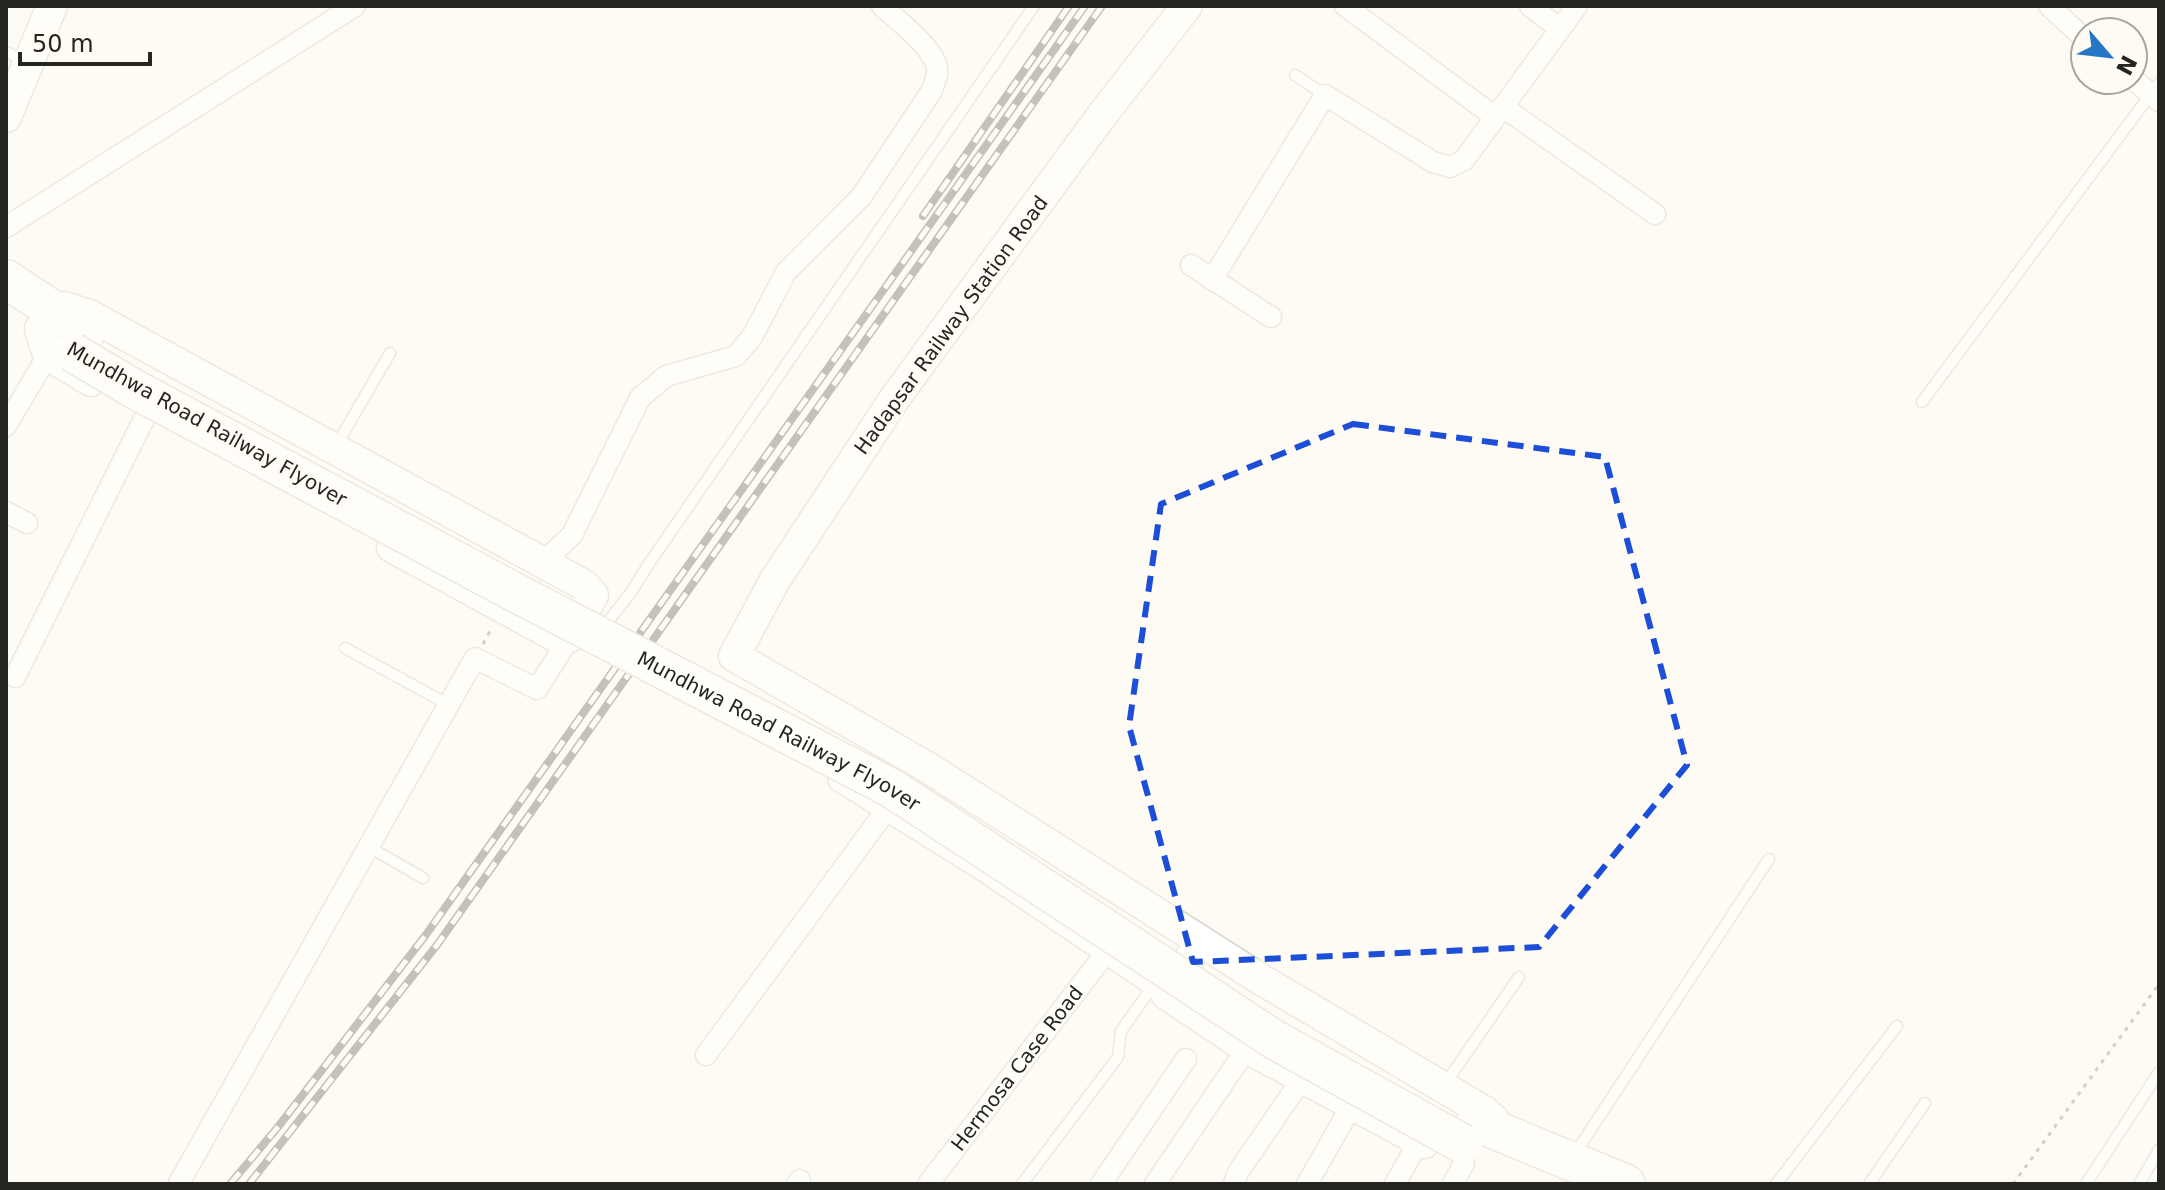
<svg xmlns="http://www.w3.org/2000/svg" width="2165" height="1190" font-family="'DejaVu Sans',sans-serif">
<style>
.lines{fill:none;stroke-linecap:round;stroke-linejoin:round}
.lane-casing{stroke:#d5d3cb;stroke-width:13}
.street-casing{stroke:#d5d3cb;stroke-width:23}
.secondary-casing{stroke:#d5d3cb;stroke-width:33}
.highway-casing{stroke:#d5d3cb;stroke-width:41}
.path{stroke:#9d9c96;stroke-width:3;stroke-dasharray:4 6;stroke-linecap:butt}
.lane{stroke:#fff;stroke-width:10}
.street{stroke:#fff;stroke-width:20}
.secondary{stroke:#fff;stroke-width:30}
.highway{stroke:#fff;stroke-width:38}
.rail-casing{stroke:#7b7a75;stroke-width:8}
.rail{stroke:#fdfbf3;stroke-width:5;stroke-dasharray:15;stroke-linecap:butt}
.highway-bridge-casing{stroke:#d5d3cb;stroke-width:41;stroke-linecap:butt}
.highway-bridge{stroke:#fff;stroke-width:38}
.marked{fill:none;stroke:#1d4ed8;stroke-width:6;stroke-dasharray:16 10;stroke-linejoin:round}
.labels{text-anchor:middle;stroke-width:6;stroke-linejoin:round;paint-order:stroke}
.street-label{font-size:20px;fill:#252522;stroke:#fdfbf3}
</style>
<rect width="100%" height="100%" fill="#fdfbf3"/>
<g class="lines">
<defs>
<g id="lane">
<path d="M6,52L26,61"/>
<path d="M1295,75L1325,95"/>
<path d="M1922,402L2159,83"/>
<path d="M336,446L390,353"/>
<path d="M603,628L632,591L648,565L1034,6"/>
<path d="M345,648L449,705"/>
<path d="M369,847L423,878"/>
<path d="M1445,1084L1519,977"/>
<path d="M1574,1155L1769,859"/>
<path d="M1022,1184L1118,1057L1121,1031L1153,986"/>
<path d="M1776,1184L1897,1026"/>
<path d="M1869,1184L1925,1103"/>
<path d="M2086,1184L2159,1072"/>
<path d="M2139,1184L2159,1150"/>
</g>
<g id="street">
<path d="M1345,6L1495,117"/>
<path d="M1530,6L1560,29"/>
<path d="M2049,6L2085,39"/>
<path d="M2133,79L2159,101"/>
<path d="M1503,107L1655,214"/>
<path d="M6,227L355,6"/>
<path d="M1191,265L1271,317"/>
<path d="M1212,280L1325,95L1433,162L1450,167L1464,160L1577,6"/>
<path d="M6,426L48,355"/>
<path d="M6,512L27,523"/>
<path d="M542,563L572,535L640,398L666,376L736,356L752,337L786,272L861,197L931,92C934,84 938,77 937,68C934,48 897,20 882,6"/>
<path d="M15,677L147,413"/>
<path d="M839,781L979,868L1166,994"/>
<path d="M706,1055L887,809"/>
<path d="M179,1183L475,658L537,689L570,637"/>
<path d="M797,1184L800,1180"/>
<path id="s1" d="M928,1184L1105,954"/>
<path d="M1101,1184L1186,1059"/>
<path d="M1155,1184L1247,1048"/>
<path d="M1234,1184L1238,1172L1302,1079"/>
<path d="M1307,1184L1352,1105"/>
<path d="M1395,1184L1419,1141"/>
<path d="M1453,1184L1464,1163"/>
</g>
<g id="secondary">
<path d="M1187,6L1100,118L895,398L775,580L734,656L927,767L1262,980L1485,1112L1494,1120L1501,1132"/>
<path d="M6,117L52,6"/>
<path d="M64,307L89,315L584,585L593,595L570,637L553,635L392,547"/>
<path d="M40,329L48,355L91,381"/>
<path d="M1189,959L1166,994L1247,1048L1424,1143"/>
</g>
<g id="highway">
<path d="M6,279L86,332"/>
<path d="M1476,1122L1626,1184"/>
</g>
</defs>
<!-- lane casing -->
<use href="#lane" class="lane-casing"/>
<!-- street casing -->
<use href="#street" class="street-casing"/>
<!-- secondary casing -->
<use href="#secondary" class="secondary-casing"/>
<!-- highway casing -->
<use href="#highway" class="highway-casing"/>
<!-- path -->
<g class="path">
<path d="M483,644L491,629"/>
<path d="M2013,1184L2159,984"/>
</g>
<!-- lane -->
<use href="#lane" class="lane"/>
<!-- street -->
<use href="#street" class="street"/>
<!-- secondary -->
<use href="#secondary" class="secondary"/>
<!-- highway -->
<use href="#highway" class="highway"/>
<defs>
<g id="rail">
<path d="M923,216L1069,6"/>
<path d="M230,1184L278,1127L425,936L1085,6"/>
<path d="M249,1184L437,945L1102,6"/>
</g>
</defs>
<!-- rail casing -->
<use href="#rail" class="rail-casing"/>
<!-- rail -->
<use href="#rail" class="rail"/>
<defs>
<g id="highway-bridge">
<path id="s2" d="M72,352L136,390L520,595L891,788L1275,1040L1463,1144"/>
</g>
</defs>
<!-- highway-bridge casing -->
<use href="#highway-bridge" class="highway-bridge-casing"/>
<!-- highway-bridge -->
<use href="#highway-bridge" class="highway-bridge"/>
</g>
<!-- marked area -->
<path d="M0 0H2165V1190H0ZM1353,424L1605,457L1687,765L1539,947L1193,962L1129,726L1161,504Z" fill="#fdfbf3" fill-opacity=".55" fill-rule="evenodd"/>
<path class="marked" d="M1353,424L1605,457L1687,765L1539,947L1193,962L1129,726L1161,504Z"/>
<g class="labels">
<!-- street labels -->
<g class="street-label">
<text transform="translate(951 325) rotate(-54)" y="7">Hadapsar Railway Station Road</text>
<text transform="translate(207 424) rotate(29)" y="7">Mundhwa Road Railway Flyover</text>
<text dy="7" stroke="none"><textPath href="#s2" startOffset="802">Mundhwa Road Railway Flyover</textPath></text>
<text dy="7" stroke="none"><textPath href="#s1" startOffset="146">Hermosa Case Road</textPath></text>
</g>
</g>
<!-- border -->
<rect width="2165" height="1190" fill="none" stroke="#252522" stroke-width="16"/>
<!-- north arrow -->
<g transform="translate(2109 56) rotate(118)"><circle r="38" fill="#fdfbf3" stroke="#a7a59f" stroke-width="2"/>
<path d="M0-6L14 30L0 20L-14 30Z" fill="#2577c6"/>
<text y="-12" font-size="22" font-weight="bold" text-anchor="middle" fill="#252522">N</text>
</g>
<!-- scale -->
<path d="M20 52v12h130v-12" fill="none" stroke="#252522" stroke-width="4"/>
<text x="32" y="52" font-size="24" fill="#252522" stroke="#fdfbf3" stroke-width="6" paint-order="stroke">50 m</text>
</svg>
